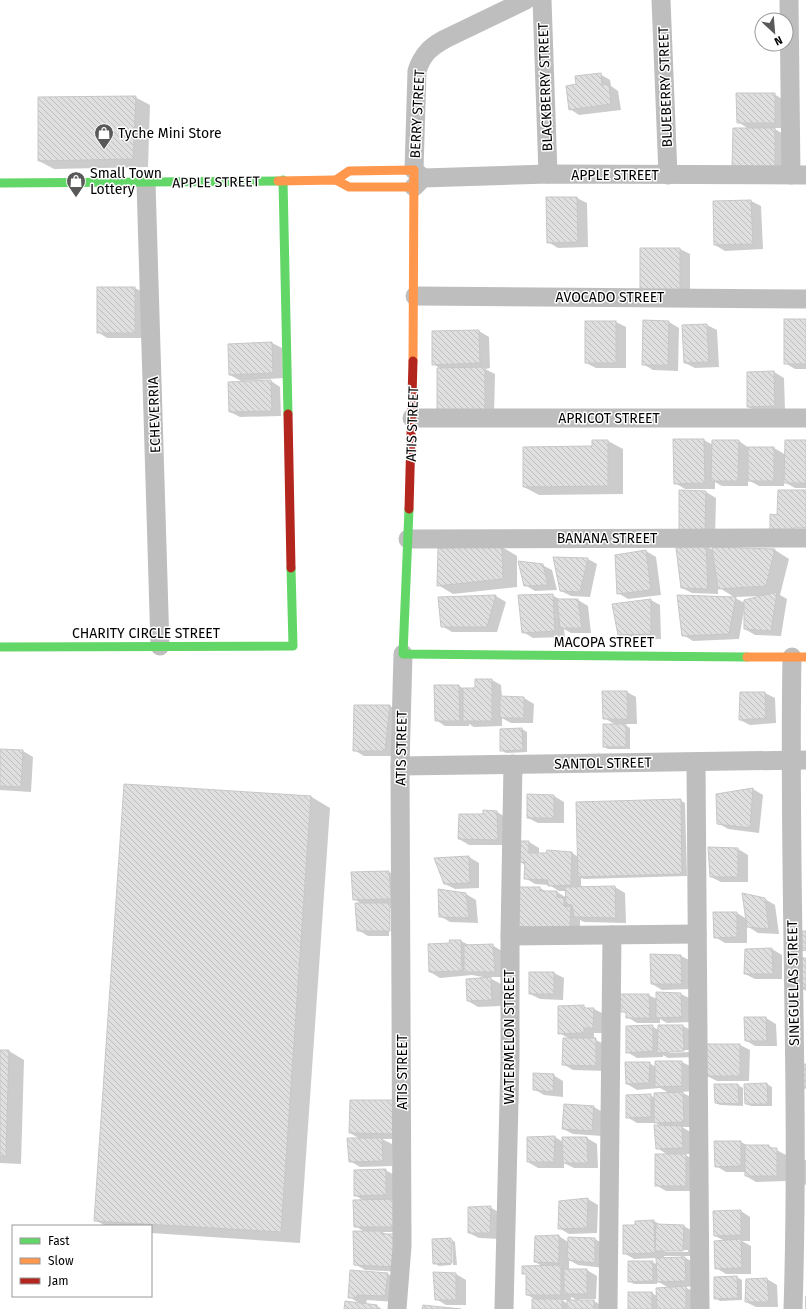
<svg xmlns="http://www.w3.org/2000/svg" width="806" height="1309" font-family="'Fira Sans',sans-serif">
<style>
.shadow{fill:#0003;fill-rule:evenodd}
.building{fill:url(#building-back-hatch);stroke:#c7c7c7}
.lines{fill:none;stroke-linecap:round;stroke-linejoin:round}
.street{stroke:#bebebe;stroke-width:19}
.fast{stroke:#63d668;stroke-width:9}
.slow{stroke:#ff974d;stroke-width:9}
.jam{stroke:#b3261e;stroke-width:9}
.labels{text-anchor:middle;stroke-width:3;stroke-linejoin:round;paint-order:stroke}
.street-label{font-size:14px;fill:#000;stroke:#fff}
.poi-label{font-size:14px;fill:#000;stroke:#fff;text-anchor:start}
</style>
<defs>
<pattern id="building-back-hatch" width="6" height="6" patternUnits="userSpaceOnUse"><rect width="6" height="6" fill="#dfdfdf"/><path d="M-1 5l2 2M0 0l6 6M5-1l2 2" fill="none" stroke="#bebebe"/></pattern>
</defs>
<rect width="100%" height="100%" fill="#fff"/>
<!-- shadow -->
<g class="shadow">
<path d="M600,74L610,80L611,86L618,91L621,110L579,115L570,109L577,85Z"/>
<path d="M774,94L784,100V128H773L785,135L784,173L743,172L749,129L738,122Z"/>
<path d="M135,97L150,105L148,167L54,169L39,161Z"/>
<path d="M547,198H577L587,203L588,247L558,248L548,242Z"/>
<path d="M751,201L761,206L763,249L725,251L715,245L714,202Z"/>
<path d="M641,249H680L690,254V298L641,293Z"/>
<path d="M135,288L145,293L144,338H107L98,332Z"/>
<path d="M806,320V369H795L785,363Z"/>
<path d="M616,322L626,327V368H596L586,363Z"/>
<path d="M669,322L679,328L678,371L653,370L643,364Z"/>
<path d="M707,325L717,330L719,367L695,368L685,363Z"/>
<path d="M479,331L489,337L490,368L485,369L495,374L494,417L441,369L433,364Z"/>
<path d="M272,343L282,348L283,378L241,381L230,375Z"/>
<path d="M774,372L784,378L785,411L758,412L748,407V373Z"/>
<path d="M271,381L280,387L281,416L240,417L230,412Z"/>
<path d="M674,440H704L713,445L739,441L749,448H774L786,455L806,441V488H795L784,482V486H759L748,480V486H722L715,482V489H685L675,483Z"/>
<path d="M608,441L623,449V494L539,495L524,487L593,447Z"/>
<path d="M706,492L716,498L715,538H690Z"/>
<path d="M706,546L713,550H775L789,559L780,595L787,599L781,636L755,635L745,629L744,610L739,639L693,641L683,635L735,598L745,603L763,596L734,597L718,587V594L692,593L682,588Z"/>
<path d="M502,547L517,556V587L453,594L438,585Z"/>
<path d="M646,551L656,557L661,595L628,599L618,593Z"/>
<path d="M588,559L597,564L590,597L571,596L561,591Z"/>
<path d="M542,565L552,570L557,590L535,591L525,585Z"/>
<path d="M552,595L561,600H578L588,606L591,633H571L564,629L565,637L533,638L523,632Z"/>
<path d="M496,596L506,602L497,632H452L442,626L439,598Z"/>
<path d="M651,600L660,605L661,639L628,640L618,635Z"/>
<path d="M492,680L501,685L502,697L524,698L534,704L533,723H511L502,718V726L474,727L469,724V726H445L436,720L435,686H459L465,689H476Z"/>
<path d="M627,692L636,697L637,724H623L630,728V749H608L604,747L616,725L604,718Z"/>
<path d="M741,693H765L775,698L776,723L750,725L740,720Z"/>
<path d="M390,706L400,712L395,756H364L354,750Z"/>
<path d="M522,729L527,732V752L506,753L501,750V730Z"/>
<path d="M0,750L23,751L33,757L31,792L0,790Z"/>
<path d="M753,789L763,795L759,833L728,829L718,823L717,794Z"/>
<path d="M528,795L554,796L564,802V823H538L528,818Z"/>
<path d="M310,796L330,808L300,1243L151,1233V1226H106L95,1220Z"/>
<path d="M680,800L685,803L687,876L584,879L581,878V888L615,887L625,893L626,923L584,922L580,920V935L528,932L518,926L540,888L547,892H557L567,898V891H559L549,885L535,884L525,878L526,866L519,861L529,842L539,848V854L571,852L578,857Z"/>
<path d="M497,812L507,818L508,845H469L459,839Z"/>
<path d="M709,848L738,849L748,855V882H721L711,877Z"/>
<path d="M469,857L479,863V888L455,889L445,884L435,859Z"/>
<path d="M389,872L399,878L400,904L390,905L399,910L400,936H368L358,930L362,904L354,899ZM389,908H391V936H389Z"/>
<path d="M466,894L476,900L478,923L450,922L440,916Z"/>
<path d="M765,899L775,905L779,934L758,933L747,926V943H725L715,937L737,913L747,919Z"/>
<path d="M461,941L471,946L492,945L502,951L504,977H488L501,984V1006L478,1007L468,1001L483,977L472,975L440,978L430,972L451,944Z"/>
<path d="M772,949L782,955V979H755L745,974Z"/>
<path d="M681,956L691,961L692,989L662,990L652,984Z"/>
<path d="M806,959V991L799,987Z"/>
<path d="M554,973L564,978L563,1000L540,999L530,994Z"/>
<path d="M681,994L691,999L692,1022L667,1023L660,1019V1023H637L627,1017V1014L622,1011L648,995L657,999Z"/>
<path d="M583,1006L588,1009H594L604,1014L602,1033H594V1039L606,1045V1071L573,1070L563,1064L570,1039L559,1033Z"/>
<path d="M745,1018H766L776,1024L777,1046H755L745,1040Z"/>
<path d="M652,1026L658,1030L683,1026L693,1031L694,1057L668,1058L663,1055V1057L637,1058L627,1052ZM689,1050L690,1052L667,1053V1051Z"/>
<path d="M740,1045L750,1050L749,1081H717L707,1076Z"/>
<path d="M0,1051H9L24,1060L21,1164L0,1163Z"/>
<path d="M682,1062L692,1067V1091L681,1092L693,1098L694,1127H682L692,1133V1154H684L696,1161V1191H666L656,1185L668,1155L657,1148L663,1127L656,1123H637L627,1117L650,1095L655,1098L669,1093L660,1088L637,1090L627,1084L649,1063L656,1067Z"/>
<path d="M553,1075L563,1081V1097L544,1095L534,1089Z"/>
<path d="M767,1084L772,1087V1106H751L746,1104Z"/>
<path d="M715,1085H738L743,1088V1106L720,1105L716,1103Z"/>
<path d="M351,1101L409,1139H382L392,1144V1166L360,1167L350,1161L360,1139L350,1133Z"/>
<path d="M594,1107L604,1113L602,1136L573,1134L563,1129Z"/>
<path d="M555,1137L563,1142V1138H587L597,1144L598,1168H574L564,1163V1168H538L528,1162V1138Z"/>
<path d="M741,1142L749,1146H769L786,1155L787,1181L756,1182L746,1176V1172H726L716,1166Z"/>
<path d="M803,1160H806V1185L802,1183Z"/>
<path d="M385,1170L395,1175L404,1232H382L389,1235L404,1272L365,1270L355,1264L365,1232L355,1226L364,1201L355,1195Z"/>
<path d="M588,1199L598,1205L597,1233L569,1234L559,1228Z"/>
<path d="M490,1207L500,1213V1239L479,1238L469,1233Z"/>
<path d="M741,1211L750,1217V1241H742L751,1246V1274H726L716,1268L725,1241L715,1236Z"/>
<path d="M654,1221L661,1225L684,1226L694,1232L693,1256H682L695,1263L696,1286L685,1287L696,1293V1309H629V1293H652L657,1296L669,1288L657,1281V1284H634L629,1281L652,1262L658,1265L657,1258L634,1259L624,1253L636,1226ZM665,1250H688V1252H665ZM664,1256H681V1258L664,1259Z"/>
<path d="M559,1236L568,1242L569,1238L595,1239L605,1245V1268L578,1265L569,1260V1270H587L597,1276L596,1299H579V1301H594L604,1307V1309H533V1298L527,1295V1275L523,1273L544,1267L535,1262ZM571,1297L579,1301H571ZM562,1300H568V1304Z"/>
<path d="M451,1239L455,1242L457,1265H453L452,1240H450L451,1265L439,1266L434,1263Z"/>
<path d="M388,1274L397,1280L395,1302L367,1300L366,1305L377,1306L382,1309H345L361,1304L349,1297Z"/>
<path d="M456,1274L466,1280V1305H446L436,1299Z"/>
<path d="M737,1277L742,1280V1300L720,1301L715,1298Z"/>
<path d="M767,1279L777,1285L778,1307H756L746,1302Z"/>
<rect x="805" y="1296" width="1" height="13"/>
</g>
<!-- building -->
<g class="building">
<path d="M601,73L602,85L609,84L611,104L569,110L566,86L576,84L575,76Z"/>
<path d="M736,93H775V123H737Z"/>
<path d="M136,96L133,159L38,161V97Z"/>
<path d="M733,128H775V167H732Z"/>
<path d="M546,197H577L578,242L547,243Z"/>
<path d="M751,200L753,244L714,245L713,201Z"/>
<path d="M640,248H680V293L640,294Z"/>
<rect x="97" y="287" width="38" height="46"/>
<rect x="784" y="319" width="22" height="45"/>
<path d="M643,320L669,321L668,365H642Z"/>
<rect x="585" y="321" width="31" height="42"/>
<path d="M707,324L709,362L684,363L682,325Z"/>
<path d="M479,330L480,363L432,365V331Z"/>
<path d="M272,342L273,373L229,375L228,344Z"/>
<path d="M485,367V412H437V368Z"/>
<path d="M774,371L775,406L747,407V372Z"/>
<path d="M271,380L272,411L229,412L228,382Z"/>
<path d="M673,439H704L705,483L674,484Z"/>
<path d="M592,440H608V486L523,487V447L592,446Z"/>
<path d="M712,440H739L738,481H711Z"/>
<path d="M785,440H806V483H784Z"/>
<rect x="748" y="447" width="26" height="34"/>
<path d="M679,490L706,491L705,533H679Z"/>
<path d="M778,490H806V528H793V536H770V514L777,515Z"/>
<path d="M706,545L708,589L681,588L676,548Z"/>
<path d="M502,546L503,579L437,586L438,548Z"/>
<path d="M712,547L775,549L766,586L718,589Z"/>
<path d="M646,550L651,590L617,594L615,555Z"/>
<path d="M553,557L588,558L580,592L560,591Z"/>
<path d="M518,561L543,564L548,585L524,586Z"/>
<path d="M777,592L771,631L744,629V600Z"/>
<path d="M553,594L555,631L522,633L518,595Z"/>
<path d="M496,595L487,627H441L438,597Z"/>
<path d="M677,595L736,597L729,634L682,636Z"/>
<path d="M557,599H578L582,628H560Z"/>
<path d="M651,599V634L618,635L612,604Z"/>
<path d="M475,679H492V721H463V688H475Z"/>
<path d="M434,685H459L460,721H435Z"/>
<path d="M602,691H627L628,719H603Z"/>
<path d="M740,692H765L766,718L739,720Z"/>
<path d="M500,696L524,697V718H500Z"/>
<path d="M354,705H390L385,751H353Z"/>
<rect x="603" y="724" width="23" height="23"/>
<path d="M522,728L523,750L500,751V729Z"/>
<path d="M0,749L23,750L21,787L0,786Z"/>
<path d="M124,784L311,796L281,1232L94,1221Z"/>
<path d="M753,788L750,828L717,824L716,794Z"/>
<path d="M527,794L554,795V818H527Z"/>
<path d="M681,799L682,874L578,877L576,802Z"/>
<path d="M483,810L497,811L498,840L458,839L459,814H483Z"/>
<path d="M521,841H529V853H546L547,850L572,852L571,885L548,886V880L524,879L525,862H518Z"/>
<path d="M708,847L738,848V877H710Z"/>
<path d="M469,856L470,883L444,884L434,858Z"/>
<path d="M389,871L391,899L353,900L351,872Z"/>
<path d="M615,886L616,918L574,917L572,905L566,904L565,887Z"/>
<path d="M516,887H540V891H557V897L564,898V906L571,907L570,930L517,926Z"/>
<path d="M438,889L466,893L469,918L439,917Z"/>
<path d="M742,893L765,898L769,929L747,927Z"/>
<path d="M355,903H390V931H357Z"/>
<path d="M713,912H737V937L714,938Z"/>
<path d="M802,931H806V950L802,951Z"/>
<path d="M449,940H461L462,971L429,972L428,944L450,943Z"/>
<path d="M493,944L495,972H464V945Z"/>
<path d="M772,948L773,974H744L745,949Z"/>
<path d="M650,954L681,955L682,984H651Z"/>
<path d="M800,958H806V987L798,988Z"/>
<rect x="529" y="972" width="25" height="22"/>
<path d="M491,977L492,1000L467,1001L466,979Z"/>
<path d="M656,992L681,993L682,1017L656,1018Z"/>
<path d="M620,994H649L650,1018H626V1012H621Z"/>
<path d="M584,1005V1008H594L593,1028H584V1033L558,1034V1006Z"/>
<path d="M744,1017H766L767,1041H745Z"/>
<path d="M653,1025V1051L626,1053V1026Z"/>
<path d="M658,1025H683L684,1051L657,1053Z"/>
<path d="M563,1038H596V1066L562,1065Z"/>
<rect x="706" y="1044" width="34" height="32"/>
<path d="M0,1050H9L6,1156H0Z"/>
<path d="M655,1061H682V1086L655,1087Z"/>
<path d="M625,1062H650L649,1083L626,1084Z"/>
<path d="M806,1064V1088L797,1089L799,1065Z"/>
<path d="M533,1073L554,1074L553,1092L533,1090Z"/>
<path d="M767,1083L768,1104H745L744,1084Z"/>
<path d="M714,1084H738L739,1104L715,1103Z"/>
<path d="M683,1092L684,1122L654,1123V1093Z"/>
<path d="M651,1094V1117L626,1118V1095Z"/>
<path d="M350,1100H399V1134L349,1133Z"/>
<path d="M564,1104L594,1106L592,1131L562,1129Z"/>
<path d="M654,1125L682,1126L683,1148L656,1149Z"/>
<path d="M555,1136L554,1162H527V1137Z"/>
<path d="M562,1137H587L588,1163H563Z"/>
<path d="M347,1138H382L383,1161L349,1162Z"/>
<path d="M714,1141H741V1166L715,1167Z"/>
<path d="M745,1145H769V1148H777V1176H745Z"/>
<rect x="655" y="1154" width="31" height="32"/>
<path d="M386,1169V1195L354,1196V1170Z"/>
<path d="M588,1198L587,1228L558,1229L559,1201Z"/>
<path d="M395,1199L394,1227H354L353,1200Z"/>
<path d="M491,1206L490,1233H468V1207Z"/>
<path d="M741,1210V1235L714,1236L713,1211Z"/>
<path d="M654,1220L655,1253L623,1254V1225H635V1221Z"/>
<path d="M656,1224L684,1225L683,1251H655Z"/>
<path d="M353,1231H382V1234H394V1267L354,1265Z"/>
<path d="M559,1235V1263L534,1262L535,1236Z"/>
<path d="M568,1237L595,1238V1263L567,1260Z"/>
<path d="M451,1238L452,1263L433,1264L432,1239Z"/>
<path d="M741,1239L742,1268L715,1269L714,1241Z"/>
<path d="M685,1257L686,1281L657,1282L656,1258Z"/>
<path d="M628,1261H653V1281L628,1282Z"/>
<path d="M561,1265V1295H526V1274H522V1266Z"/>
<rect x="564" y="1269" width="23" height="25"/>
<path d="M350,1270L388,1273L385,1296L357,1295L356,1298H348Z"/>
<path d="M433,1272L456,1273V1300H435Z"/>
<path d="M737,1276L738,1298L714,1299V1277Z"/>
<path d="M767,1278L769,1302H745L746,1279Z"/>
<path d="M686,1286V1309H657L656,1288Z"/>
<rect x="628" y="1292" width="24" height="17"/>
<rect x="532" y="1299" width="30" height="10"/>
<rect x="567" y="1300" width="27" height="9"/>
<path d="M345,1301L377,1305V1309H344Z"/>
<path d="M423,1305L461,1309H422Z"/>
</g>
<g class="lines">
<!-- street -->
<g class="street">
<path d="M542,0L548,174"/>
<path d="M661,0L668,175"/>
<path d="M789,0L791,175"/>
<path d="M423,178L414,170L417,71C422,55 430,47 445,39L526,0"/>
<path d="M146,183L160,646"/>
<path d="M414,187L423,178L548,174L806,175"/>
<path d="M415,296L806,299"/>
<path d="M412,418H806"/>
<path d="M408,539L806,538"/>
<path d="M792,657C788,874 800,1092 793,1309"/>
<path d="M696,763L700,1309"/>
<path d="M400,766L806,760"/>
<path d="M510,936L697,934"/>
<path d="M397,1309L402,1246L400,766L403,654"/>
<path d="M504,1309L510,1059V936L513,764"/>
<path d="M608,1309L612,935"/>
</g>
<!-- fast -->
<g class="fast">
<path d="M283,180L288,414"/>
<path d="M0,183L278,181"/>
<path d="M409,509L403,654L747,657"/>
<path d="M0,647L293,646L291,568"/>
</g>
<!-- slow -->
<g class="slow">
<path d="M336,180L349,171L414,170L413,361"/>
<path d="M278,181L336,180L349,187H414"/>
<path d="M747,657H806"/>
</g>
<!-- jam -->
<g class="jam">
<path d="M288,414L291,568"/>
<path d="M409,509L413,361"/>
</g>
</g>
<!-- icons -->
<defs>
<symbol id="shop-pin" viewBox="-11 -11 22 30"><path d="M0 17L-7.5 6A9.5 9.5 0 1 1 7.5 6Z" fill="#595959" stroke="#fff"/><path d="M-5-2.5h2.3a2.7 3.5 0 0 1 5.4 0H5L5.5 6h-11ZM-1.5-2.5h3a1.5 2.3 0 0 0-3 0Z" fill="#fff"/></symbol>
</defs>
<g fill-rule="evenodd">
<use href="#shop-pin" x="93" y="122" width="22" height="30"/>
<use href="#shop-pin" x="65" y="170" width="22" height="30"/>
</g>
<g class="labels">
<!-- street labels -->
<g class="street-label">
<text transform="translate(545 87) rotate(-92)" y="5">BLACKBERRY STREET</text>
<text transform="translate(665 87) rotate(-92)" y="5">BLUEBERRY STREET</text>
<text transform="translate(417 114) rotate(-87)" y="5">BERRY STREET</text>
<text x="615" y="180">APPLE STREET</text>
<text transform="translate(216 182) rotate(-1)" y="5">APPLE STREET</text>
<text x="610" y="302">AVOCADO STREET</text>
<text transform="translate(154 415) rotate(-92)" y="5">ECHEVERRIA</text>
<text x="609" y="423">APRICOT STREET</text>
<text transform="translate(412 424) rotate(-88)" y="5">ATIS STREET</text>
<text x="607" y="543">BANANA STREET</text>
<text x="146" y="638">CHARITY CIRCLE STREET</text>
<text x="604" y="647">MACOPA STREET</text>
<text transform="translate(401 748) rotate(-89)" y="5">ATIS STREET</text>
<text transform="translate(603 763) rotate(-1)" y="5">SANTOL STREET</text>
<text transform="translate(793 983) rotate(-91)" y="5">SINEGUELAS STREET</text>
<text transform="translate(509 1037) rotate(-90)" y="5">WATERMELON STREET</text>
<text transform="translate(402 1072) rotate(-90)" y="5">ATIS STREET</text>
</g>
<!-- poi labels -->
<g class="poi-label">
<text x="118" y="138">Tyche Mini Store</text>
<text x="90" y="178">Small Town<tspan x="90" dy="16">Lottery</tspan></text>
</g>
</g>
<!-- legend -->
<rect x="12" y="1225" width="140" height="72" fill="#ffffff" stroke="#999999"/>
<rect x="20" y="1238" width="20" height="6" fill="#63d668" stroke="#999999"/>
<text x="48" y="1245" font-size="12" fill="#000000">Fast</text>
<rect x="20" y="1258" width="20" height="6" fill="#ff974d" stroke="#999999"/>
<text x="48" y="1265" font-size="12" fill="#000000">Slow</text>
<rect x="20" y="1278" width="20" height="6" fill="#b3261e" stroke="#999999"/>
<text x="48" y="1285" font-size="12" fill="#000000">Jam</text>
<!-- north arrow -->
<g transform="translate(774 32) rotate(154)"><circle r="19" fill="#ffffff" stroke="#999999"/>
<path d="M0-3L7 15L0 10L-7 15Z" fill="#595959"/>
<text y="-6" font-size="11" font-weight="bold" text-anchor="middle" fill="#000000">N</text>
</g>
</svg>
